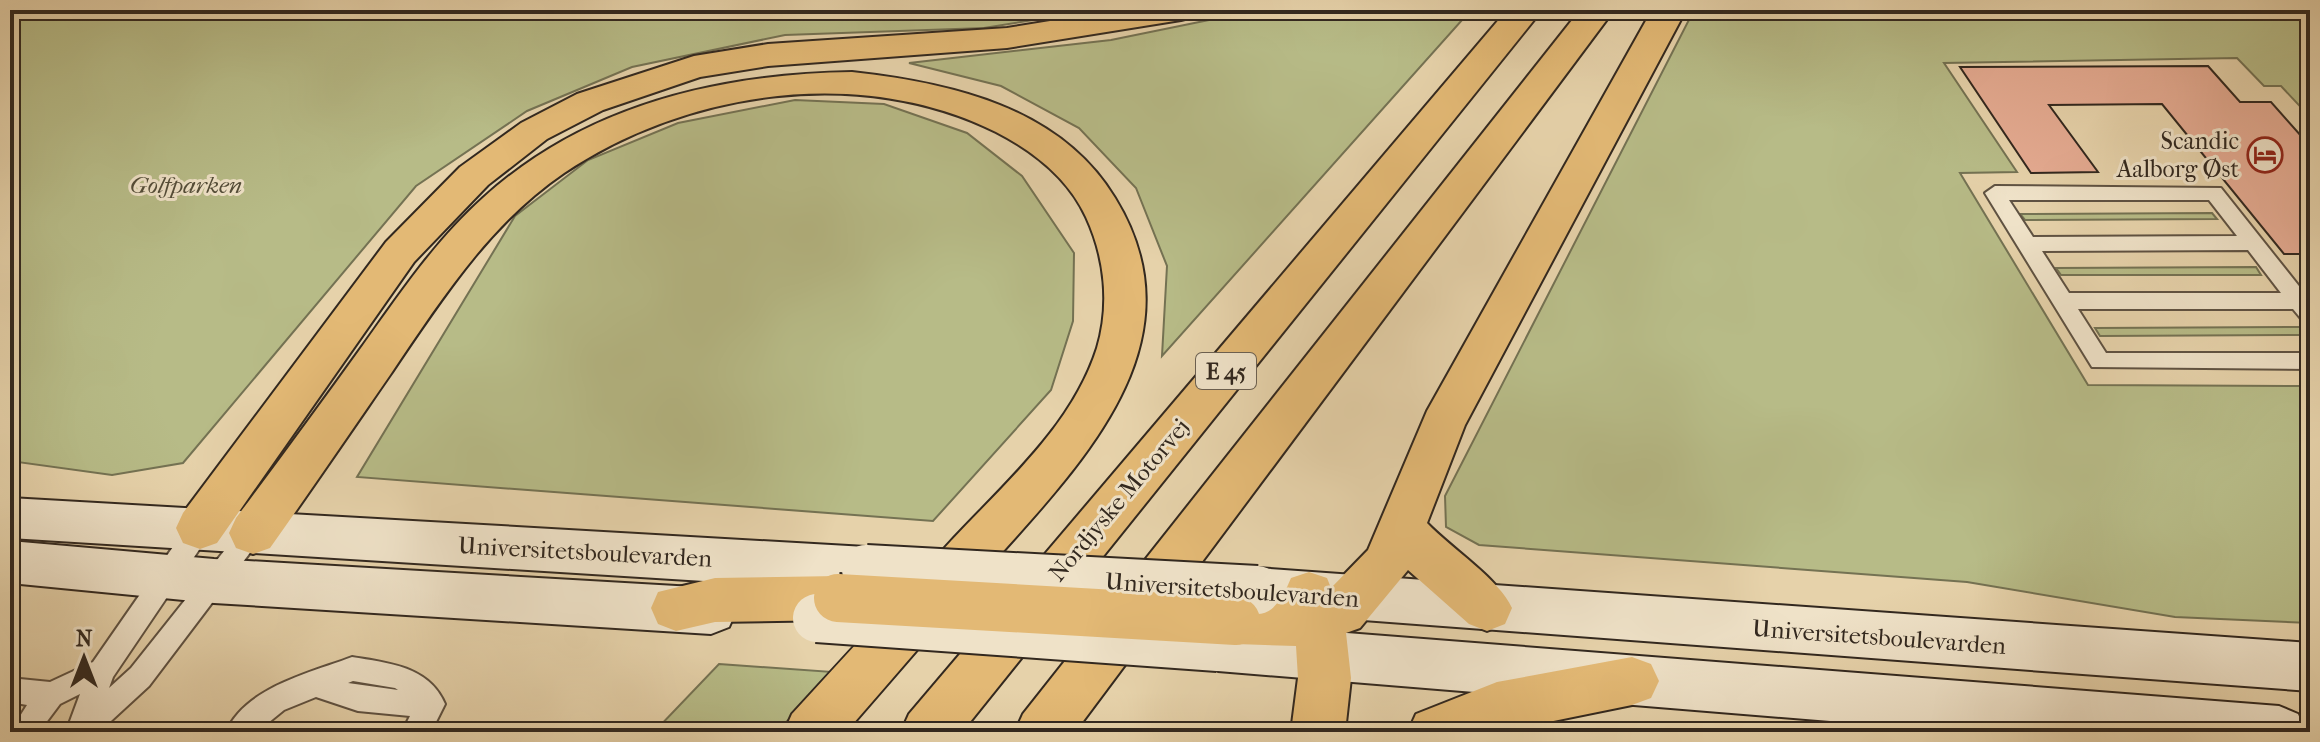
<svg xmlns="http://www.w3.org/2000/svg" width="2320" height="742" font-family="'IM FELL French Canon',serif">
<style>
.green{fill:#b7bb87;stroke:#747253;stroke-width:2}
.building{fill:#e5ab92;stroke:#32281f;stroke-width:2}
.lines{fill:none;stroke-linecap:round;stroke-linejoin:round}
.service-casing{stroke:#5f5242;stroke-width:4}
.secondary-casing{stroke:#32281f;stroke-width:4}
.motorway-casing{stroke:#32281f;stroke-width:4}
.service{fill:#efe2c8;fill-rule:evenodd}
.secondary{fill:#efe2c8;fill-rule:evenodd}
.motorway{fill:#e3b975;fill-rule:evenodd}
.secondary-bridge-casing{stroke:#32281f;stroke-width:52;stroke-linecap:butt}
.motorway-bridge-casing{stroke:#32281f;stroke-width:52;stroke-linecap:butt}
.secondary-bridge{stroke:#efe2c8;stroke-width:48}
.motorway-bridge{stroke:#e3b975;stroke-width:48}
.labels{text-anchor:middle;stroke-width:6;stroke-linejoin:round;paint-order:stroke}
.shield{fill:#efe2c8;stroke:#6b6052;stroke-width:2}
.shield-label{font-size:22px;font-weight:bold;fill:#32281f}
.poi-label{font-size:24px;fill:#32281f;stroke:#efe2c8;text-anchor:end}
.park-label{font-size:24px;font-style:italic;fill:#534d39;stroke:#efe2c8}
.street-label{font-size:24px;fill:#32281f;stroke:#efe2c8}
</style>
<rect width="100%" height="100%" fill="#e6d2aa"/>
<filter id="stains"><feTurbulence type="fractalNoise" baseFrequency=".0025" numOctaves="4"/><feColorMatrix values="0 0 0 0 .2 0 0 0 0 .09 0 0 0 0 .02 0 0 0 .5 -.17"/></filter>
<radialGradient id="worn" r=".72"><stop offset=".6" stop-color="#630" stop-opacity="0"/><stop offset="1" stop-color="#630" stop-opacity=".3"/></radialGradient>
<!-- green -->
<g class="green">
<path d="M10,10H1096L984,28L785,35L632,67L527,111L416,186L183,463L112,475L10,461Z"/>
<path d="M1258,10H1471L1162,356L1167,266L1136,188L1079,128L1001,86L909,63L1111,40Z"/>
<path d="M1694,10H2274L2310,22V117L2281,86H2264L2237,58L1944,63L2017,172L1960,173L2088,385L2310,386V623L2175,617L1967,582L1479,545L1446,527L1445,496Z"/>
<path d="M795,100L884,104L967,133L1022,176L1074,253L1073,321L1051,390L933,521L357,477L515,216L588,160L678,123Z"/>
<path d="M2212,213L2217,219L2025,220L2020,214Z"/>
<path d="M2256,267L2261,275H2061L2056,268Z"/>
<path d="M2302,327L2309,335L2100,336L2095,328Z"/>
<path d="M719,664L833,672L777,732H654Z"/>
</g>
<!-- building -->
<path class="building" d="M2208,66L2240,102H2271L2310,146V254H2284L2162,104L2049,105L2098,172L2031,173L1960,67Z"/>
<g class="lines">
<defs>
<g id="service">
<path d="M1995,186L2221,188L2310,300V323L2303,321L2293,309H2078L2106,353H2310V369L2092,367L1985,193ZM2009,200H2209L2237,236L2033,237ZM2248,250L2281,293H2069L2042,251Z"/>
<path d="M200,518L209,521L212,528L209,535L113,677L109,688L131,668L244,526L253,523L262,526L265,533L149,686L99,732H66L80,694L60,704L39,732H10L27,705L10,702V678L50,682L93,662L191,521Z"/>
<path d="M352,657C388,663 429,666 445,704L431,732H402L410,716L358,711L316,697L284,710L257,732H226C246,687 310,673 352,657ZM353,681L395,688L398,690L348,683Z"/>
</g>
<g id="secondary">
<path d="M10,498L866,547L884,554L891,569L884,584L866,591L10,538Z"/>
<path d="M10,541L214,559L711,588L729,595L736,611L729,627L711,634L214,603L10,583Z"/>
<path d="M1257,568L2310,643V691L1257,612L1239,606L1232,590L1239,574Z"/>
<path d="M1218,623L2279,706L2298,714L2306,732H1965L1218,671L1200,664L1192,647L1200,630Z"/>
</g>
<g id="motorway">
<path d="M1118,10H1198L1193,17L1181,20L1007,48L768,66L700,77L603,110L547,139L488,185L414,262L217,543L200,549L183,543L176,528L183,513L386,242L460,167L521,123L577,94L694,56L768,44L1007,28Z"/>
<path d="M1507,10H1542L962,732H901L909,714Z"/>
<path d="M1580,10H1614L1075,732H1015L1023,714Z"/>
<path d="M1652,10H1686L1465,425L1427,523C1452,549 1499,579 1512,608L1505,624L1487,631L1469,624L1408,570L1360,628L1346,633L1351,678L1345,732H1291L1298,678L1296,646L1236,644L1218,637L1210,621L1218,605L1236,598L1286,600L1284,594L1291,578L1309,572L1327,578L1331,588L1368,550L1427,411Z"/>
<path d="M852,72C951,83 1060,107 1115,198C1204,343 1080,465 989,567C941,622 894,677 846,732H784L792,714C845,656 898,598 951,541C1005,483 1072,426 1097,348C1110,305 1105,258 1086,217C1068,178 1033,151 996,132C861,65 688,90 564,173C489,224 440,301 390,375C350,433 311,490 270,548L253,554L236,548L229,533L236,518C278,462 320,405 361,348C399,295 435,241 483,198C585,105 718,74 852,72Z"/>
<path d="M838,576L856,582L863,598L856,614L838,620L715,622L676,631L658,624L651,608L658,592L715,578Z"/>
<path d="M1632,657L1651,664L1659,681L1651,698L1632,705L1499,732H1408L1416,714L1497,682Z"/>
</g>
</defs>
<!-- service casing -->
<use href="#service" class="service-casing"/>
<!-- secondary casing -->
<use href="#secondary" class="secondary-casing"/>
<!-- motorway casing -->
<use href="#motorway" class="motorway-casing"/>
<!-- service -->
<use href="#service" class="service"/>
<!-- secondary -->
<use href="#secondary" class="secondary"/>
<!-- motorway -->
<use href="#motorway" class="motorway"/>
<defs>
<g id="secondary-bridge">
<path d="M866,569L1257,590"/>
<path d="M817,618L1218,647"/>
</g>
<path id="motorway-bridge" d="M838,598L1236,621"/>
</defs>
<!-- secondary-bridge casing -->
<use href="#secondary-bridge" class="secondary-bridge-casing"/>
<!-- motorway-bridge casing -->
<use href="#motorway-bridge" class="motorway-bridge-casing"/>
<!-- secondary-bridge -->
<use href="#secondary-bridge" class="secondary-bridge"/>
<!-- motorway-bridge -->
<use href="#motorway-bridge" class="motorway-bridge"/>
</g>
<!-- icons -->
<defs>
<symbol id="hotel-ring" viewBox="-11 -11 22 22"><circle r="9.5" fill="#efe2c8" stroke="#8f2418" stroke-width="1.5"/><path d="M-6-4.5h1.5V1H6V5H4.5V3h-9V5H-6ZM-4 0a1.8 1.8 0 1 1 3.6 0ZM.5 0V-2.5h3Q6-2.5 6 0Z" fill="#8f2418"/></symbol>
</defs>
<g fill-rule="evenodd">
<use href="#hotel-ring" x="2245" y="135" width="40" height="40"/>
</g>
<g class="labels">
<!-- shield labels -->
<rect class="shield" x="1196" y="353" width="60" height="36" rx="6"/>
<g class="shield-label">
<text x="1226" y="379">E 45</text>
</g>
<!-- poi labels -->
<g class="poi-label">
<text x="2239" y="149">Scandic<tspan x="2239" dy="28">Aalborg Øst</tspan></text>
</g>
<!-- park labels -->
<g class="park-label">
<text x="186" y="193">Golfparken</text>
</g>
<!-- street labels -->
<g class="street-label">
<text transform="translate(1119 500) rotate(-50)" y="8">Nordjyske Motorvej</text>
<text transform="translate(585 552) rotate(3)" y="8">Universitetsboulevarden</text>
<text transform="translate(1232 590) rotate(4)" y="8">Universitetsboulevarden</text>
<text transform="translate(1879 637) rotate(4)" y="8">Universitetsboulevarden</text>
</g>
</g>
<!-- margin -->
<rect width="2320" height="742" fill="none" stroke="#e6d2aa" stroke-width="40"/>
<rect x="12" y="12" width="2296" height="718" fill="none" stroke="#32281f" stroke-width="4"/>
<rect x="20" y="20" width="2280" height="702" fill="none" stroke="#32281f" stroke-width="2"/>
<!-- north arrow -->
<g transform="translate(84 658)" stroke="#efe2c8" stroke-width="6" paint-order="stroke">
<path d="M0-6L14 30L0 20L-14 30Z" fill="#32281f"/>
<text y="-12" font-size="22" font-weight="bold" text-anchor="middle" fill="#32281f">N</text>
</g>
<rect width="100%" height="100%" filter="url(#stains)"/>
<rect width="100%" height="100%" fill="url(#worn)"/>
</svg>
